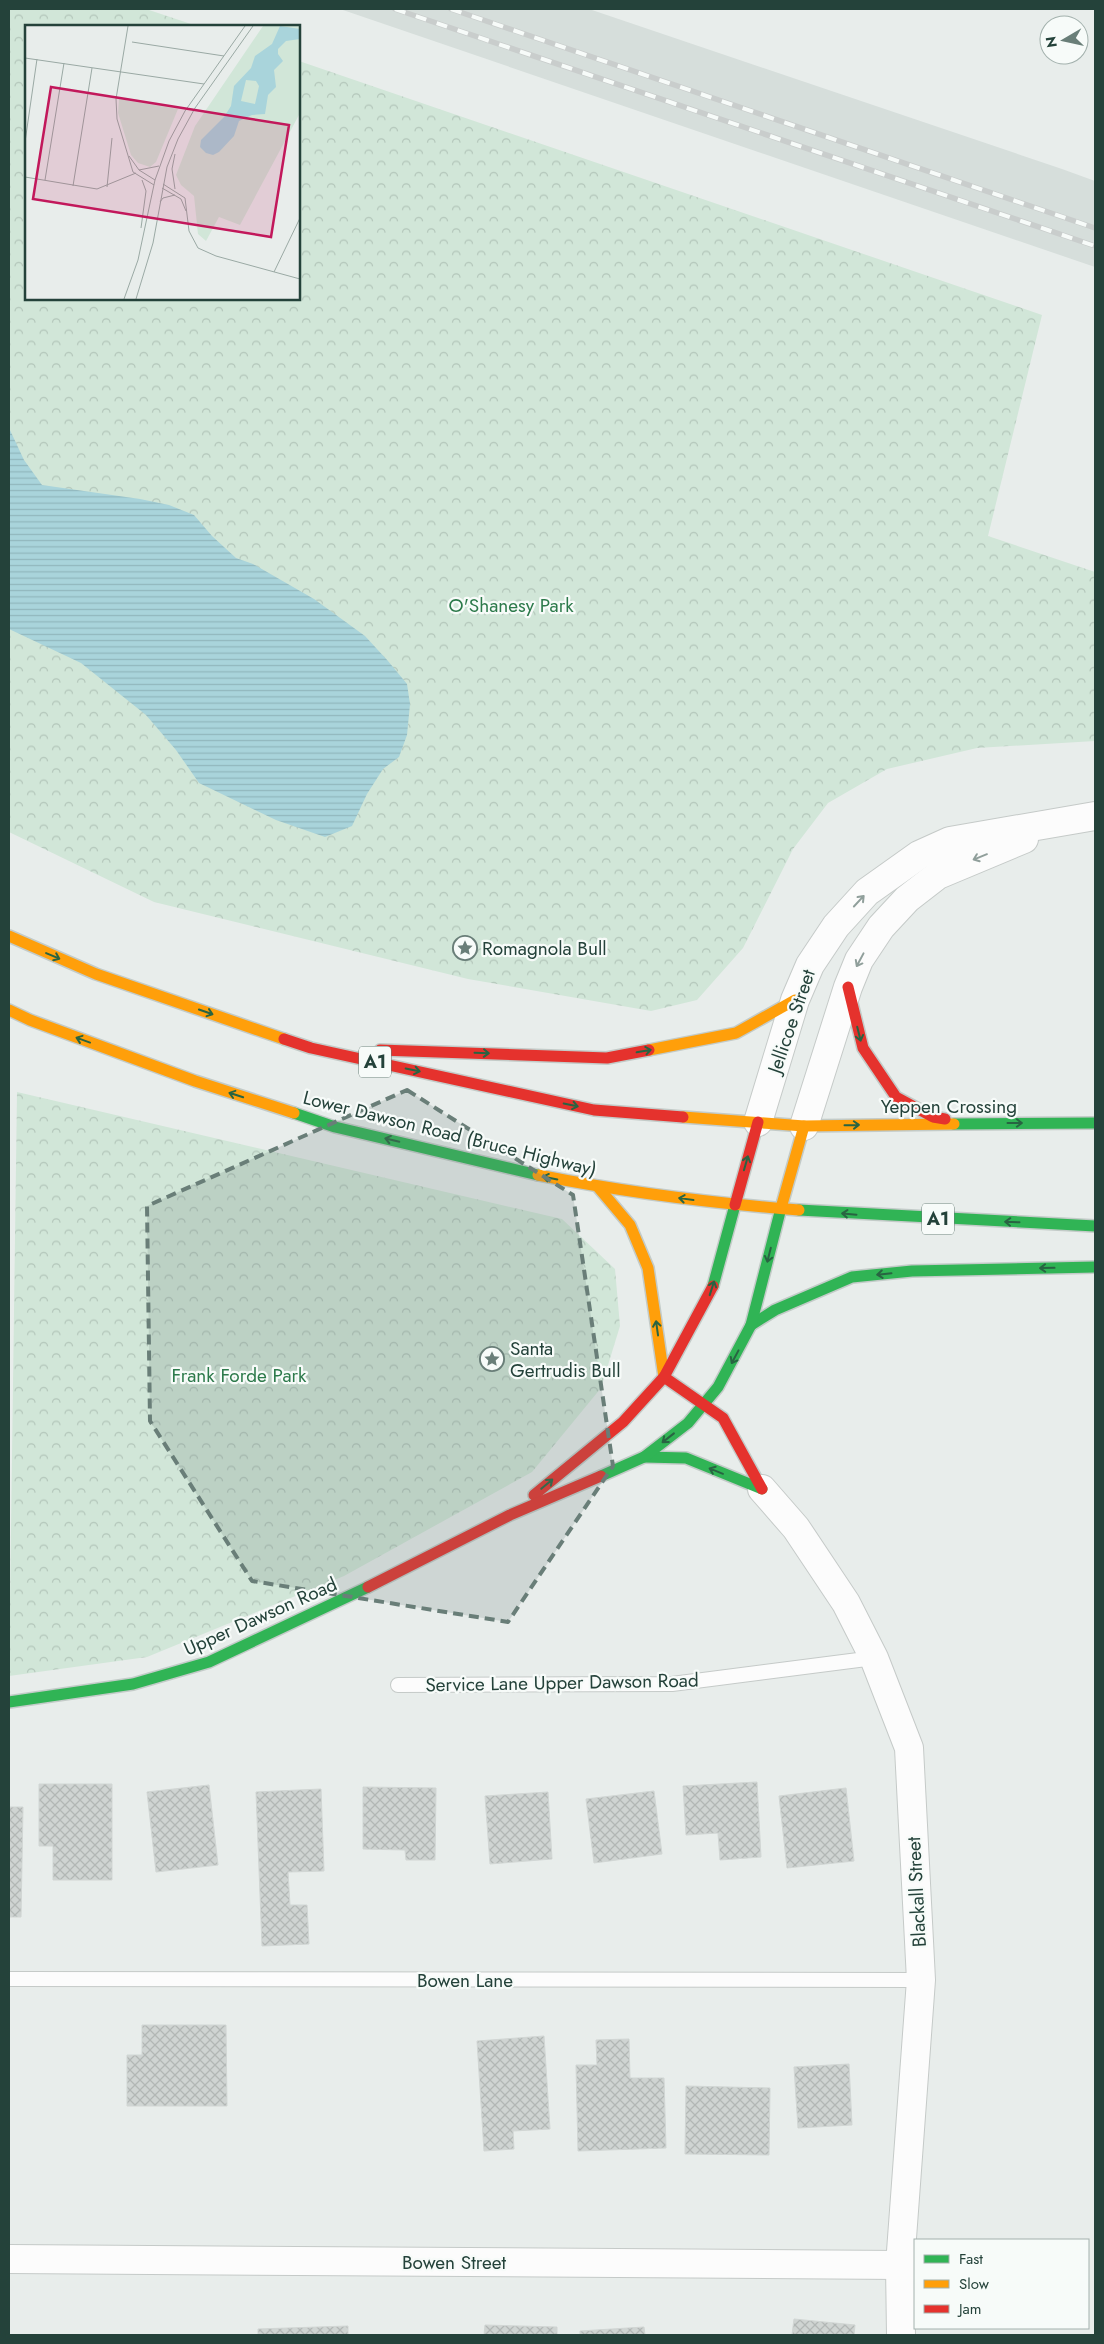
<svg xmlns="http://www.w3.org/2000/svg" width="1104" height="2344" font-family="Jost,sans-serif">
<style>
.built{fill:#d6dedb}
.park{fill:url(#park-crowns)}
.water{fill:url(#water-rules)}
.building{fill:url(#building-cross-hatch);stroke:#d1d6d4}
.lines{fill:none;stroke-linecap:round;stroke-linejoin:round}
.lane-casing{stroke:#c5cac8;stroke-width:16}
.street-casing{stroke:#c5cac8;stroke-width:30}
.fast-casing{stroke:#c3cbc8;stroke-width:14}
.slow-casing{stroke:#c3cbc8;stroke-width:14}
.jam-casing{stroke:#c3cbc8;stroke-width:14}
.lane{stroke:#fcfcfc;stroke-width:14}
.street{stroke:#fcfcfc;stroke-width:28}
.fast{stroke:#30b455;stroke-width:11}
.slow{stroke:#ff9f0a;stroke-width:11}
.jam{stroke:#e5322d;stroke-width:11}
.rail-casing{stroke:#c9cdcc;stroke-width:5.5}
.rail{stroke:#f7fbf9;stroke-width:4;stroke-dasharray:11;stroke-linecap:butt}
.oneway{stroke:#909f9b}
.oneway2{stroke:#286442}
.marked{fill:#697e78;fill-opacity:0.2;stroke:#697e78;stroke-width:4;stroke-dasharray:10 6;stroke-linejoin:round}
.labels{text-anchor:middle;stroke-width:4.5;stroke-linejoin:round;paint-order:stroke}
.shield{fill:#f7fbf9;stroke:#637a73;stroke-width:1}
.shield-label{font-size:18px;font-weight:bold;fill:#24423a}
.park-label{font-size:19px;fill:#2d7a4b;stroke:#f7fbf9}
.poi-label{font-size:19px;fill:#24423a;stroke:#f7fbf9;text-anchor:start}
.street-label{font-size:19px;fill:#24423a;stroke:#f7fbf9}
.inset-road{fill:none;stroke:#9aa9a4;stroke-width:1}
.view{fill:#c2185b;fill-opacity:0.15;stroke:#c2185b;stroke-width:2.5}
.inset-edge{fill:none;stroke:#24423a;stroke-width:2.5}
</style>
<defs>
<pattern id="park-crowns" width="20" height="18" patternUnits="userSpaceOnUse" patternTransform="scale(1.25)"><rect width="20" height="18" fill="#d1e6d8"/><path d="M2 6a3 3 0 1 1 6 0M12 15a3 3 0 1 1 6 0" fill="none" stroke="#b3c6ba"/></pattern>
<pattern id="water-rules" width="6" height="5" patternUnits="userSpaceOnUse" patternTransform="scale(1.25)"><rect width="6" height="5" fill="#a9d4db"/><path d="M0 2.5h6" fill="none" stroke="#91b7bd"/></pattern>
<pattern id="building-cross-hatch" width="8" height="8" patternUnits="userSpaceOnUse" patternTransform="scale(1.25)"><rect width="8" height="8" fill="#cfd4d2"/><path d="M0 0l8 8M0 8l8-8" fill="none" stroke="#b2b7b5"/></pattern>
</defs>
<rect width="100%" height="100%" fill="#e8edeb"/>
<!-- built -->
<path class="built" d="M340,9H589L1062,169L1095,181V267Z"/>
<!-- park -->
<g class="park">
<path d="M9,9H146L197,26H26V299H299V61L1042,315L988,536L1095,572V741L977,748L887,769L828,803L793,849L743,948L697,1000L651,1011L468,979L154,902L9,832Z"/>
<path d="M17,1092L562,1219L615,1269L620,1326L601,1388L532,1472L344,1576L147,1657L9,1676Z"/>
</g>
<!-- water -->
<path class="water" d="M9,428L24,460L42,485L140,499L169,505L194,515L212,536L236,558L253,564L314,599L365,636L388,661L407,684L410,704L407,735L399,757L383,769L367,794L352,826L325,837L276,820L199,783L176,750L146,715L81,663L9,629Z"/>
<!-- building -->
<g class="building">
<path d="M757,1782L761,1857L720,1860L718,1833L686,1835L683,1786Z"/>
<path d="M39,1784H112V1880H53V1846H39Z"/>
<path d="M209,1785L218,1865L156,1872L147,1792Z"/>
<path d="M363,1787L436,1788L435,1860H406L405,1850L363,1849Z"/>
<path d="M846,1788L854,1861L787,1868L779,1796Z"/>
<path d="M321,1789L324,1871L288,1872L290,1905H307L309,1944L262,1946L256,1792Z"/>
<path d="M654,1791L662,1854L594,1863L586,1799Z"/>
<path d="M548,1792L552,1859L490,1864L485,1796Z"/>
<path d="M9,1807H23L21,1917H9Z"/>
<path d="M142,2025H226L227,2106H127V2055H142Z"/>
<path d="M544,2036L550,2129L513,2131L514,2149L484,2151L477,2041Z"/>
<path d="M629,2039L630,2078H664L666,2148L578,2151L576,2065H597L596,2040Z"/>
<path d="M849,2064L852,2125L798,2128L794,2067Z"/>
<path d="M686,2086L770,2088L769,2155L685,2154Z"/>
<path d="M794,2319L855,2325L854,2335H792Z"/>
<path d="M485,2325L557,2327V2335H484Z"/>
<path d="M348,2326V2335H258V2329Z"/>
<path d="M644,2327L645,2335H580V2331Z"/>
</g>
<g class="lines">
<defs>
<g id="lane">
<path d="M398,1685L672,1684L874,1658"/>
<path d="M9,1979L921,1980"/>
</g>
<g id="street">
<path d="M758,1122L795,1000L810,965L836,926L867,892L919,855L950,841L1095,816"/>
<path d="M804,1126L848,987L859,960L881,927L907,899L938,875L1024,839"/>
<path d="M762,1489L796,1528L846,1603L874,1658L909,1748L921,1980L900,2265L901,2335"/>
<path d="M9,2259L900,2265"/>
</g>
<g id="fast">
<path d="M294,1113L335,1127L538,1175"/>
<path d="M954,1124L1095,1123"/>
<path d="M799,1210L1095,1226"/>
<path d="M713,1286L735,1205"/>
<path d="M751,1325L775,1310L852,1277L912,1271L1095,1267"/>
<path d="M644,1457L686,1458L762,1489"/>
<path d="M601,1476L644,1457L688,1423L718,1387L751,1325L781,1208"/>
<path d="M9,1702L133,1684L209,1662L368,1587"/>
</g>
<g id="slow">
<path d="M9,936L96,974L284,1039"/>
<path d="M9,1010L30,1020L195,1081L294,1113"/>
<path d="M649,1050L736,1033L795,1000"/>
<path d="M683,1117L804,1126L954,1124"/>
<path d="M538,1175C624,1192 711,1203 799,1210"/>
<path d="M598,1187L630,1225L648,1268L664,1377"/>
<path d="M781,1208L804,1126"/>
</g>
<g id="jam">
<path d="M848,987L863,1048L896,1097L933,1117L945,1119"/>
<path d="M284,1039L311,1048L594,1110L683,1117"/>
<path d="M380,1050L607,1058L649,1050"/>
<path d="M735,1205L758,1122"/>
<path d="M664,1377L723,1418L762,1489"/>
<path d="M534,1495L623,1422L664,1377L713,1286"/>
<path d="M368,1587L510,1515L601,1476"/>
</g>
</defs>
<!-- lane casing -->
<use href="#lane" class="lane-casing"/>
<!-- street casing -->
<use href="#street" class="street-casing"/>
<!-- fast casing -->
<use href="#fast" class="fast-casing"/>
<!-- slow casing -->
<use href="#slow" class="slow-casing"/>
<!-- jam casing -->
<use href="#jam" class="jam-casing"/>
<!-- lane -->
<use href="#lane" class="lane"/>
<!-- street -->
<use href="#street" class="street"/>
<!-- fast -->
<use href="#fast" class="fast"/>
<!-- slow -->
<use href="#slow" class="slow"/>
<!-- jam -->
<use href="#jam" class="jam"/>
<defs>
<g id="rail">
<path d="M395,9L1095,246"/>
<path d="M451,9L1095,228"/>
</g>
</defs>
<!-- rail casing -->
<use href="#rail" class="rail-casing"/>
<!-- rail -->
<use href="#rail" class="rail"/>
</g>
<!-- one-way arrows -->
<defs><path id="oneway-shaft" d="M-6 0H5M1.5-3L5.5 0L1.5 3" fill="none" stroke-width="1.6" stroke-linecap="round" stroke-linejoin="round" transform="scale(1.25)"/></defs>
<g class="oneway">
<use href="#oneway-shaft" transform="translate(980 857) rotate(158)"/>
<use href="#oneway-shaft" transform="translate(859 901) rotate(-47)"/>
<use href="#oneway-shaft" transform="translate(860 960) rotate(118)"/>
</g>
<g class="oneway2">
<use href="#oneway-shaft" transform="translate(53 956) rotate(23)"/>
<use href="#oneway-shaft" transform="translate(206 1012) rotate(19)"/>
<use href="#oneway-shaft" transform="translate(859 1034) rotate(76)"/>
<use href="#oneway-shaft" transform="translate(83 1040) rotate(-160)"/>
<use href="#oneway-shaft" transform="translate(644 1051) rotate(-10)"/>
<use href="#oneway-shaft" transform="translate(482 1053) rotate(2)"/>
<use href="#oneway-shaft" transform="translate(413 1070) rotate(12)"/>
<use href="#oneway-shaft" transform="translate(236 1095) rotate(-162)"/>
<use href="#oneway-shaft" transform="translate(571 1105) rotate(12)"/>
<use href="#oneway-shaft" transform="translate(1015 1123)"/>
<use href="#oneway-shaft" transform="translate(852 1125) rotate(-1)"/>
<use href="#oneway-shaft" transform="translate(392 1140) rotate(-167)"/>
<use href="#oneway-shaft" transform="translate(746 1163) rotate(-74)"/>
<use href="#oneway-shaft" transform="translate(550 1178) rotate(-169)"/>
<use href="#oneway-shaft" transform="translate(686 1199) rotate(-172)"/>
<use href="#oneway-shaft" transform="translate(849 1214) rotate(-175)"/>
<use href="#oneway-shaft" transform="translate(1012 1222) rotate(-178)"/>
<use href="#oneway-shaft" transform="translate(769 1255) rotate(104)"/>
<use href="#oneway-shaft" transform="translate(1047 1268) rotate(179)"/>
<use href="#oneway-shaft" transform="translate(884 1274) rotate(174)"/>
<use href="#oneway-shaft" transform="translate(712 1288) rotate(-72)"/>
<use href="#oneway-shaft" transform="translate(657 1328) rotate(-98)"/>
<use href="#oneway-shaft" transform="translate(735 1357) rotate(118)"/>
<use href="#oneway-shaft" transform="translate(668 1438) rotate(142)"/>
<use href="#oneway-shaft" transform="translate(716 1471) rotate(-158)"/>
<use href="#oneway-shaft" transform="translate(547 1484) rotate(-40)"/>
</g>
<!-- marked area -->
<path class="marked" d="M407,1090L573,1195L613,1466L508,1622L252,1581L150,1421L147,1206Z"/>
<!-- icons -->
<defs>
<symbol id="sight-ring" viewBox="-11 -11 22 22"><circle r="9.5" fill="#f7fbf9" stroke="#697e78" stroke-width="1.5"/><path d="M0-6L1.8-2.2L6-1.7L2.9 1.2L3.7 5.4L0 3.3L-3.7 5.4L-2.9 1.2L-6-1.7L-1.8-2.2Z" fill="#697e78"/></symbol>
</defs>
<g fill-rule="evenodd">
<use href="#sight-ring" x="451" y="934" width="28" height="28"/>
<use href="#sight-ring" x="478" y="1345" width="28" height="28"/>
</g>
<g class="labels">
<!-- shield labels -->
<g class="shield">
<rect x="359" y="1046.5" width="32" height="31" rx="4"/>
<rect x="922" y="1203.5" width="32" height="31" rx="4"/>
</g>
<g class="shield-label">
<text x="375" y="1068">A1</text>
<text x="938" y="1225">A1</text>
</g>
<!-- park labels -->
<g class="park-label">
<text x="511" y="612">O'Shanesy Park</text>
<text x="239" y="1382">Frank Forde Park</text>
</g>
<!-- poi labels -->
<g class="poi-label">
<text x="482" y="955">Romagnola Bull</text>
<text x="510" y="1355">Santa<tspan x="510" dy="22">Gertrudis Bull</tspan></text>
</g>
<!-- street labels -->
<g class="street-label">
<text transform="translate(791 1021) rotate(-71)" y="7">Jellicoe Street</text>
<text x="949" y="1113">Yeppen Crossing</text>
<text transform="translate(450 1133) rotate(14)" y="7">Lower Dawson Road (Bruce Highway)</text>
<text transform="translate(260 1616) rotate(-24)" y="7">Upper Dawson Road</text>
<text transform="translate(562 1682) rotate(-1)" y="7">Service Lane Upper Dawson Road</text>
<text transform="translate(916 1892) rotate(-93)" y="7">Blackall Street</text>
<text x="465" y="1987">Bowen Lane</text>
<text x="454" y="2269">Bowen Street</text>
</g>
</g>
<!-- overview -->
<g transform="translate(25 25)">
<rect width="275" height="275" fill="#e8edeb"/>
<path d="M238,1H275V88L215,200L194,192L181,216L173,209L169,171L156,160L151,150L170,101ZM94,74L153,84L131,137L125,142L113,138L106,130L93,88Z" fill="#d1e6d8"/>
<path d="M255,1L275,4V14L261,16L253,24V29L258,36L249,45L251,62L243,70L240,89L227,90L214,96L209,111L194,127L188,130L181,128L175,122L176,115L199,92L206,81L209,61L226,43L230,31L247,19ZM221,55L231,56L234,61L230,79L216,76Z" fill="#a9d4db" fill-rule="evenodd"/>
<path class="inset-road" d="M103,1L91,74L92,94L108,147L129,160M107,17L199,31M0,33L179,59M0,117L12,34M104,131L114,145L130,155M114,145L134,141M0,152L72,164L111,148M20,155L39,38M138,159L160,173L164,206L173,223L191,231L275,254M48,161L67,43M82,162L87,113M137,163L156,174L161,186M150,164L147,144L150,129M135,177L138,173L150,170M116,203L121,166L117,155M249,247L275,193M99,274L113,235L130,155L144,116L160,86L220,1M111,274L128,218L142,142L153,114L170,83L228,1"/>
<path class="view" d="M26,62L264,100L246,212L8,174Z"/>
<rect width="275" height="275" class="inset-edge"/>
</g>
<!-- border -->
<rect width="1104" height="2344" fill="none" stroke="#24423a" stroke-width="20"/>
<!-- legend -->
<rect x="914" y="2239" width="175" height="90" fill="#f7fbf9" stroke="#a3b1ad"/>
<rect x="924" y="2255" width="25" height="8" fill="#30b455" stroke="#a3b1ad"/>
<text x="959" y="2264" font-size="15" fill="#24423a">Fast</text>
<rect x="924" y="2280" width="25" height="8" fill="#ff9f0a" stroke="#a3b1ad"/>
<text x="959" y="2289" font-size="15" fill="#24423a">Slow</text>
<rect x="924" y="2305" width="25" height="8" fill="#e5322d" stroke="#a3b1ad"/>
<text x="959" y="2314" font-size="15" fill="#24423a">Jam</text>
<!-- north arrow -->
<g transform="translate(1064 40) rotate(261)"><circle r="24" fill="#f7fbf9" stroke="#a3b1ad"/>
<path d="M0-4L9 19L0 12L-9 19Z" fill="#697e78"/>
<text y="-8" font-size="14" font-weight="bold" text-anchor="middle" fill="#24423a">N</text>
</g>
</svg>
